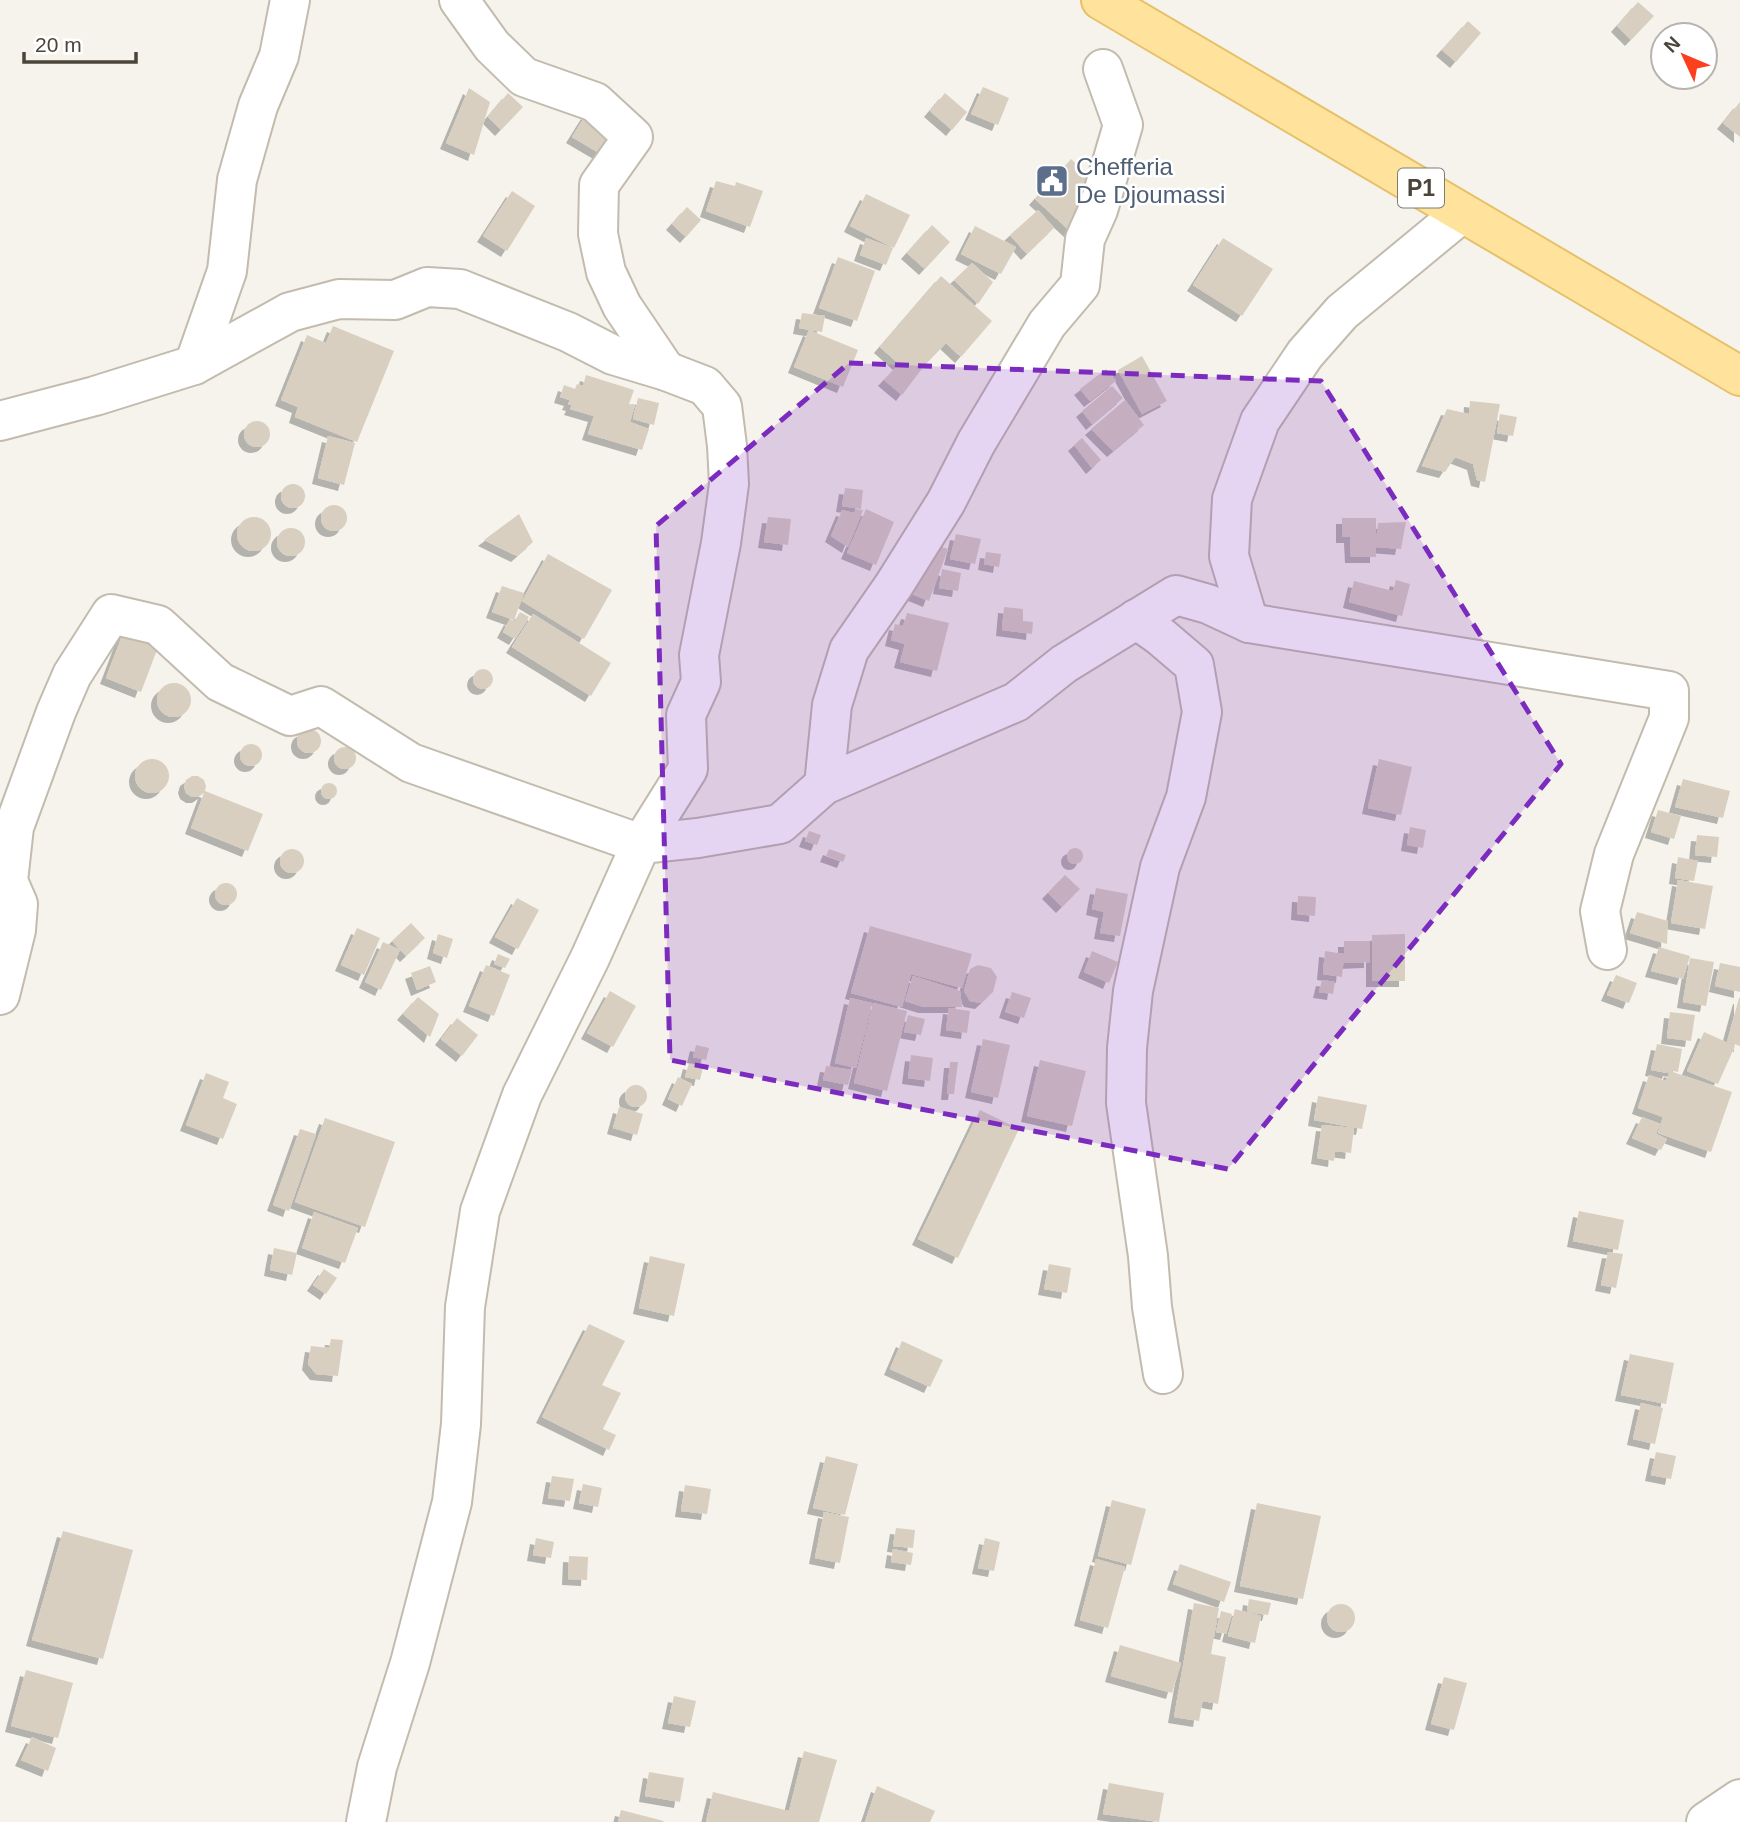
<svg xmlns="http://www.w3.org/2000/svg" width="1740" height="1822" font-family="Helvetica,sans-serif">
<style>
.building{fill:#d8cfc1;filter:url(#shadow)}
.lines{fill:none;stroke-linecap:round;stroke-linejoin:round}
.minor-casing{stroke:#c2bbae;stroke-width:42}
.major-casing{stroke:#e6c16a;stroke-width:42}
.minor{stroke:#fff;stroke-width:38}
.major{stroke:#ffe39c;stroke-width:38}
.marked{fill:#7b2cbf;fill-opacity:0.2;stroke:#7b2cbf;stroke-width:5;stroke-dasharray:14 9;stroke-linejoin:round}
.labels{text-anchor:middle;stroke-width:5;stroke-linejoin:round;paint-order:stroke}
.shield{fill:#fff;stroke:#817c74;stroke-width:2}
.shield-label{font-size:23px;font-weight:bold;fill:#4b4439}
.service-label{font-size:24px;fill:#4e5e75;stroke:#fff;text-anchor:start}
</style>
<defs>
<filter id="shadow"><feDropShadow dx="-6" dy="6" stdDeviation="0" flood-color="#0004"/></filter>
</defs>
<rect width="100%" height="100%" fill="#f6f3ec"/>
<!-- building -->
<g class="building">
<path d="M1638,2L1654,16L1631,40L1617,26Z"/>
<path d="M1468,21L1481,33L1456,62L1442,50Z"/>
<path d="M983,87L1009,98L998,125L971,114Z"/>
<path d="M469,88L490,102L474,155L446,143Z"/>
<path d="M508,93L523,107L501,130L488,117Z"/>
<path d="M945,93L967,112L952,130L930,111Z"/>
<path d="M1740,102V137L1723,123Z"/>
<path d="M587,113L620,133L606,157L572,137Z"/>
<path d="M1071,159L1100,185L1070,231L1035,199Z"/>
<path d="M716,181L735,186L736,182L763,191L750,227L706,211Z"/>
<path d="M512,191L535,206L507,251L483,236Z"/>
<path d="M866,194L910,215L894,248L850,226Z"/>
<path d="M687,207L701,220L686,237L672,224Z"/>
<path d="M1038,210L1054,228L1027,254L1010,235Z"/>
<path d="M932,225L950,242L925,269L907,253Z"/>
<path d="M975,226L1016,247L1001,274L961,254Z"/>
<path d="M866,238L893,248L886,265L860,255Z"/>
<path d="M1223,238L1273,269L1242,316L1193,285Z"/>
<path d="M838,257L875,271L857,321L819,308Z"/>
<path d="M972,263L993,282L978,304L954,280Z"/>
<path d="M941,276L992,321L961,357L946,343L924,366L902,395L884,380L899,364L880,347Z"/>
<path d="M802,313L825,316L822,332L799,328Z"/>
<path d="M333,326L394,351L357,442L295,417L298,407L281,400L307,335L326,343Z"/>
<path d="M809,330L858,350L843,387L794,367Z"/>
<path d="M1142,356L1167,401L1142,414L1118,370Z"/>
<path d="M1106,369L1116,381L1090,401L1080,389Z"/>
<path d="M586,375L634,390L629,404L635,405L630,422L649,429L642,450L588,434L594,416L570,409L572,405L568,404L570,400L560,397L564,385L575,389L577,384L583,386Z"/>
<path d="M1112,386L1123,398L1092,424L1082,411Z"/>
<path d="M638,398L659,403L654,425L633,419Z"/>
<path d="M1125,400L1144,425L1113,451L1091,429Z"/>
<path d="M1470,401L1500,404L1485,482L1477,480L1473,464L1455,457L1445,472L1422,466L1447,409L1469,414Z"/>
<path d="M1500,414L1517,417L1513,436L1497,433Z"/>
<circle cx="257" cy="434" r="13"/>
<path d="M328,436L355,443L344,485L318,478Z"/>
<path d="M1082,438L1101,460L1092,468L1074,445Z"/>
<circle cx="293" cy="496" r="12"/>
<path d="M845,488L863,490L861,509L842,506Z"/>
<circle cx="334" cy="518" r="13"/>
<path d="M856,509L863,510L848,547L831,536L842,510L854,513Z"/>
<path d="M866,509L894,522L876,565L847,553Z"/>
<path d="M519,514L533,542L517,556L484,540Z"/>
<path d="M768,517L791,519L788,545L764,542Z"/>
<circle cx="254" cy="534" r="17"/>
<path d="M1342,518H1376V542L1378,523L1406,522L1401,549L1376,547V557H1351L1350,537H1342Z"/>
<circle cx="291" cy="542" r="14"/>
<path d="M956,534L981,539L975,564L950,559Z"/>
<path d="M925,541L948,549L929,601L907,592Z"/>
<path d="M986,552L1001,554L999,567L984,564Z"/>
<path d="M548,554L612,590L584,639L522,601Z"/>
<path d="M942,569L961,573L958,591L939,588Z"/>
<path d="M1396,580L1410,584L1402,616L1349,602L1354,581L1393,591Z"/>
<path d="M502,586L524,593L514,620L492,612Z"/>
<path d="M1004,607L1023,609V621L1033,622L1032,634L1002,630Z"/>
<path d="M520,612L529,617L515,639L503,632L510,619L514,621L513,624Z"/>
<path d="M907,613L949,623L937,671L900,662L905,644L891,640L895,624L903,626Z"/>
<path d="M533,614L611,663L591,696L512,647Z"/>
<path d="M125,628L160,642L141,692L106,678Z"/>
<circle cx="483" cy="679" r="10"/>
<circle cx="174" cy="700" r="17"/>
<circle cx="309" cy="741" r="12"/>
<circle cx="251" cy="755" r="11"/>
<circle cx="345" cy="758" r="11"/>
<circle cx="152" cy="776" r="17"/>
<path d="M1379,759L1412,767L1401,815L1368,808Z"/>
<path d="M192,776H198L204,780L206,786L205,791L263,814L248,851L191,828L204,793L198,797H192L186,793L184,787L186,780Z"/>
<path d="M1683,779L1730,791L1723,818L1675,807Z"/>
<circle cx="329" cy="791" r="8"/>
<path d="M1658,810L1681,816L1674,839L1651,832Z"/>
<path d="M1410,827L1426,830L1423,848L1407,845Z"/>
<path d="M809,831L821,835L817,845L805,841Z"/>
<path d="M1697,835L1719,837L1717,857L1695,855Z"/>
<circle cx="1075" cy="856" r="8"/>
<path d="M829,849L846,855L843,862L826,856Z"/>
<circle cx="292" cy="861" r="12"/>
<path d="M1678,857L1698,861L1694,881L1675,878Z"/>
<path d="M1065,875L1080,889L1062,907L1048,893Z"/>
<path d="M1678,880L1713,886L1705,929L1671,923Z"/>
<circle cx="226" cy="894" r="11"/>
<path d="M1096,888L1128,894L1120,936L1100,933L1104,912L1092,909Z"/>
<path d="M1298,896L1316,897L1315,916L1297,914Z"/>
<path d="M517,898L539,910L518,949L495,937Z"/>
<path d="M1637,912L1668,921L1667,944L1630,933Z"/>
<path d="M411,923L425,938L406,956L392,941Z"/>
<path d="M870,926L972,954L962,988L911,974L902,1007L851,993Z"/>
<path d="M357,928L380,938L364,975L341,965Z"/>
<path d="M438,934L453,939L447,958L433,953Z"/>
<path d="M1405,934V981H1372V935Z"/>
<path d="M1344,941H1370V962L1344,963Z"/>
<path d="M383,942L400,950L381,990L365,982Z"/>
<path d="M1659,947L1690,956L1683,979L1651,971Z"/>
<path d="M1092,951L1118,962L1109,983L1084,972Z"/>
<path d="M1325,951L1344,954L1342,977L1323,974Z"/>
<path d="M498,954L510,959L505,968L494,964Z"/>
<path d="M1690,958L1714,962L1706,1006L1683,1002Z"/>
<path d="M1720,963L1740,967V992L1715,986Z"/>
<path d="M486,965L510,975L494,1016L469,1006Z"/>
<path d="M978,965L991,968L997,977L993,992L981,1003L970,1001L964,991L970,969Z"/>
<path d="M430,966L436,982L417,990L411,973Z"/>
<path d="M1616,975L1637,983L1629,1003L1607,995Z"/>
<path d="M913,976L960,991L962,1007H924L905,1001Z"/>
<path d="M1322,980L1335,982L1333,994L1319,992Z"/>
<path d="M610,991L636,1006L613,1047L587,1033Z"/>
<path d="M1012,992L1031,998L1024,1018L1005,1012Z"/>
<path d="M418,997L439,1014L430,1037L403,1014Z"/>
<path d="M850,998L872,1003L856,1068L835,1063Z"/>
<path d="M1739,998H1740V1046L1727,1042Z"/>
<path d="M873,1003L907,1011L887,1091L854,1083Z"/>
<path d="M949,1008L970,1011L967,1033L946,1030Z"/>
<path d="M1670,1012L1695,1015L1691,1041L1667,1038Z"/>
<path d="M908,1015L925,1019L921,1035L904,1032Z"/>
<path d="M457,1018L478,1035L462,1056L441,1039Z"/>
<path d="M1704,1032L1735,1046L1718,1084L1687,1071Z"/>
<path d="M983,1039L1010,1045L998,1098L971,1092Z"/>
<path d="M1657,1044L1682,1049L1678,1072L1669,1070L1668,1073L1651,1070Z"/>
<path d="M696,1045L709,1048L706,1060L693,1057Z"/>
<path d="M911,1055L933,1058L930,1081L908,1078Z"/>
<path d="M1040,1060L1086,1071L1072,1126L1027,1116Z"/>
<path d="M950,1062H958L954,1094H947Z"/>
<path d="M689,1063L703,1067L700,1080L685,1077Z"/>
<path d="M826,1066L852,1070L848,1085L823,1080Z"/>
<path d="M1670,1071L1732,1092L1711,1152L1658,1133L1663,1117L1638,1108L1649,1075L1666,1081Z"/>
<path d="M206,1073L229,1082L223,1098L237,1104L223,1139L186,1125Z"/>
<path d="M678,1077L692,1084L682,1106L668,1099Z"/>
<circle cx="636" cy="1096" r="11"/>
<path d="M1318,1096L1367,1105L1362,1129L1314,1120Z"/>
<path d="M619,1107L643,1114L637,1135L613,1128Z"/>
<path d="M980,1110L1019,1129L958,1258L918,1239Z"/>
<path d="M1642,1117L1660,1124L1656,1134L1667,1139L1661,1150L1632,1138Z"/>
<path d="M325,1118L395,1142L365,1227L295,1202Z"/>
<path d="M1322,1125L1354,1128L1351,1153L1335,1151L1334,1161L1317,1158Z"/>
<path d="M300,1129L316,1134L289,1211L273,1205Z"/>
<path d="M1579,1211L1624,1220L1618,1250L1573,1241Z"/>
<path d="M314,1212L358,1228L345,1263L302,1248Z"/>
<path d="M274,1248L297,1253L292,1275L270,1270Z"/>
<path d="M1608,1252L1623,1254L1616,1288L1601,1285Z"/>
<path d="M650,1256L685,1264L674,1316L639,1308Z"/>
<path d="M1049,1264L1071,1268L1067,1293L1044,1289Z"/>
<path d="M324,1269L337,1278L326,1294L313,1285Z"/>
<path d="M589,1324L625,1341L602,1385L621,1393L603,1429L616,1435L609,1450L542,1417Z"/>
<path d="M331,1339L343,1340L338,1376L316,1374L308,1364L311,1346L329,1348Z"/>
<path d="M902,1341L943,1360L930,1387L890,1369Z"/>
<path d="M1630,1354L1674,1363L1666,1404L1621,1395Z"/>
<path d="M1641,1403L1663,1408L1655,1444L1633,1439Z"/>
<path d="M1656,1452L1676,1456L1671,1479L1651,1475Z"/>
<path d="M826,1456L858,1464L845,1515L813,1508Z"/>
<path d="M552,1476L574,1479L570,1501L548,1498Z"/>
<path d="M583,1484L602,1488L598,1507L579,1503Z"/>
<path d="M685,1485L711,1489L707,1514L681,1511Z"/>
<path d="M1112,1500L1146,1509L1131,1565L1098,1556Z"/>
<path d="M1257,1503L1321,1516L1303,1599L1240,1586Z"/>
<path d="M824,1512L849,1517L840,1563L815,1558Z"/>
<path d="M896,1528L915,1530L913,1548L893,1546Z"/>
<path d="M63,1531L133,1550L103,1659L32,1640Z"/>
<path d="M536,1538L554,1542L551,1558L533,1555Z"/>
<path d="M985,1538L1000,1542L994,1571L978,1568Z"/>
<path d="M893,1549L913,1553L911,1565L891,1562Z"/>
<path d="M569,1556L588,1557L587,1580L568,1579Z"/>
<path d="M1096,1559L1125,1567L1108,1628L1080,1620Z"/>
<path d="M1180,1564L1231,1582L1224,1602L1173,1584Z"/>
<path d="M1249,1599L1271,1603L1268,1615L1247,1612Z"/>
<path d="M1194,1603L1219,1608L1211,1654L1226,1657L1218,1704L1203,1701L1205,1686L1199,1721L1174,1717Z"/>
<circle cx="1341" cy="1618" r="14"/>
<path d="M1235,1609L1261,1616L1255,1643L1228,1636Z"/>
<path d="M1221,1611L1232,1614L1226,1634L1216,1632Z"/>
<path d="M1120,1645L1181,1663L1172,1693L1111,1676Z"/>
<path d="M26,1670L73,1683L58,1738L11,1726Z"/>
<path d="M1444,1677L1467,1683L1454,1730L1431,1724Z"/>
<path d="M674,1696L696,1701L690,1727L668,1723Z"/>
<path d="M32,1737L56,1748L48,1771L21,1760Z"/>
<path d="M804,1751L837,1760L819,1822H706L713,1792L789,1811Z"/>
<path d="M649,1772L684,1778L680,1802L645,1796Z"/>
<path d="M1109,1783L1164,1793L1159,1822L1103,1814Z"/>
<path d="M877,1786L935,1811L930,1822H865Z"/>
<path d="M621,1810L664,1821L663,1822H618Z"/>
</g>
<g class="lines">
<defs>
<g id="minor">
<path d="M459,0L492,46L524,77L595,102L633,137L599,185L598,234L606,272L622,306L666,371"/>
<path d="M194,365L227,271L237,180L258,106L279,56L290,0"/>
<path d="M0,421L95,396L194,365L290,312L339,299L395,300L427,287L460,289L568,332L613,355L666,371L705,386L722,406L727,446L729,484L721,543L699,655L701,682L686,715L688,769L641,844L411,763L321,706L290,716L220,682L158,625L111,614L72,675L56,712L14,827L8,881L18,904L16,930L0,995"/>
<path d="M1136,619L1160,636L1194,665L1202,712L1186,797L1160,867L1133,991L1127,1048L1126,1103L1148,1256L1152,1307L1163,1374"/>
<path d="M1249,623L1229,556L1232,499L1260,421L1305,354L1342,312L1462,213"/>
<path d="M824,785L832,705L849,650L894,585L946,502L976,443L1047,324L1080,285L1085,239L1098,210L1123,125L1103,69"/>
<path d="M366,1822L377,1767L410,1663L452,1502L461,1424L465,1307L480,1211L522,1095L590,958L641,844L698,838L780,824L824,785L1016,702L1064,664L1176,595L1208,604L1249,623L1669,691V718L1614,854L1600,911L1607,950"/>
<path d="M1706,1822L1740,1799"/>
</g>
<path id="major" d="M1101,0L1740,376"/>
</defs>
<!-- minor casing -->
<use href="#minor" class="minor-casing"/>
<!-- major casing -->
<use href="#major" class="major-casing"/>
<!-- minor -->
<use href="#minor" class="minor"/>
<!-- major -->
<use href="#major" class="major"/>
</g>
<!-- marked area -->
<path class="marked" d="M849,363L1321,381L1561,764L1228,1169L670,1060L656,526Z"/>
<!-- icons -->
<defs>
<symbol id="civic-square" viewBox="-11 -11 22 22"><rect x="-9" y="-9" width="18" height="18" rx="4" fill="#5c6f8a" stroke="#fff"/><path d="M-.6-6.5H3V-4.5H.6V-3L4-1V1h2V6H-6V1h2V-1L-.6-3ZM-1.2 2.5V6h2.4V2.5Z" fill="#fff"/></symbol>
</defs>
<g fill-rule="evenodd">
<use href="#civic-square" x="1033" y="162" width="38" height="38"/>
</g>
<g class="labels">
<!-- shield labels -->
<rect class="shield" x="1398" y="168.5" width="46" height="39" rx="5"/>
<g class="shield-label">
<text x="1421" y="196">P1</text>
</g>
<!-- service labels -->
<g class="service-label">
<text x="1076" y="175">Chefferia<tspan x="1076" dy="28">De Djoumassi</tspan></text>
</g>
</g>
<!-- north arrow -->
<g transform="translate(1684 56) rotate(314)"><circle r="33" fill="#ffffff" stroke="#b7b4b0" stroke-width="2"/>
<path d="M0-5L12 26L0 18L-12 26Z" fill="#fc3f1d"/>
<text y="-10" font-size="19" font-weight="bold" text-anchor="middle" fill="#4b4439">N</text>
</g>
<!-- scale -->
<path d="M24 52v10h112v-10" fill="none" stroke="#4b4439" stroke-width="3.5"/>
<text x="35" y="52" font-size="21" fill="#4b4439" stroke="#ffffff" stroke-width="5" paint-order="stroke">20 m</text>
</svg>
